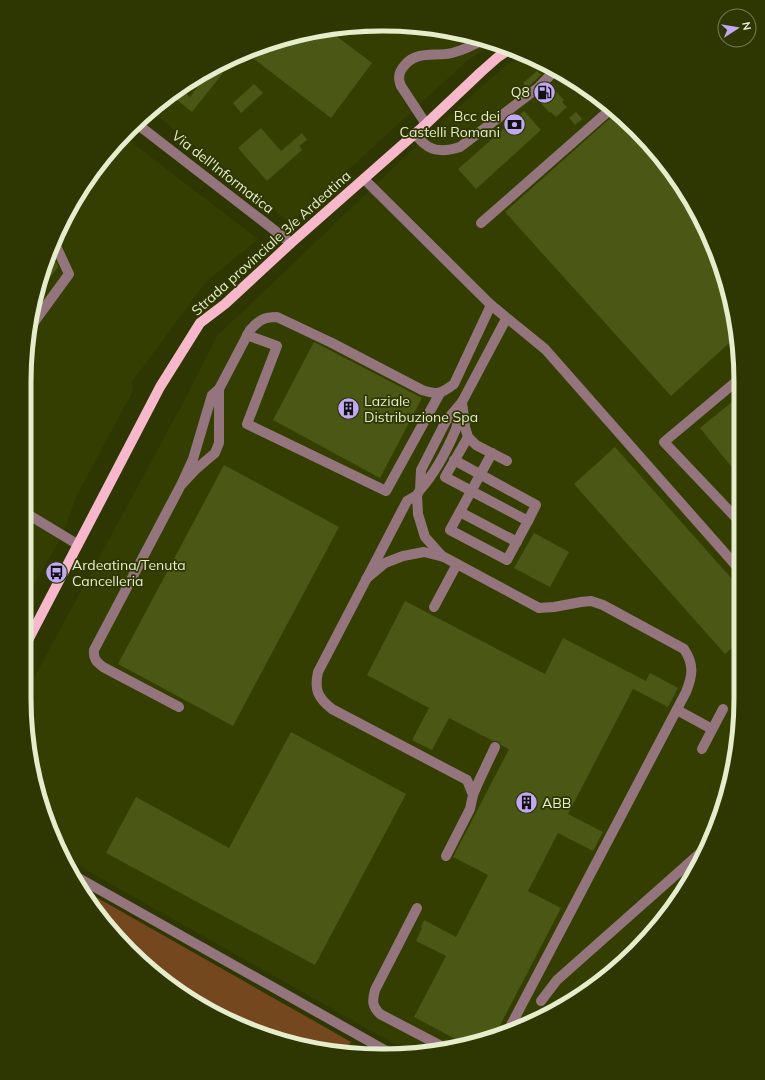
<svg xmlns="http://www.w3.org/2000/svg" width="765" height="1080" font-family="Mulish,sans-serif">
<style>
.built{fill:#343e00}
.green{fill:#75471f}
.building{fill:#4b5714}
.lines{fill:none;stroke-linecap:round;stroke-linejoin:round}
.minor{stroke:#94757e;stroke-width:10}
.major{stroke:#f8b8cb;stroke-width:10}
.labels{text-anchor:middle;stroke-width:3.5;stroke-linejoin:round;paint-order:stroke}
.poi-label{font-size:14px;fill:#e5edcc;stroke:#2e3602;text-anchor:start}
.street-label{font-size:14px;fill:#e5edcc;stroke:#2e3602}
.rim{fill:none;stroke:#e5edcc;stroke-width:5}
</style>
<rect width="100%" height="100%" fill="#2e3602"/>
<!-- built -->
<g class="built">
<path d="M406,25L475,36L493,43L466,62L290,223L150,110L203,72L267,43L335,27Z"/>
<path d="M526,55L541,61L601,98L652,146L704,224L738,335L740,721L729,790L704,856L667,916L619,967L541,1019L430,1053H410L67,859L36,791L24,696L184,401L217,336L431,132L506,65Z"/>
<path d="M126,138L258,239L206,282L132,382L133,391L77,495L61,538L24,602V382L31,312L72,203Z"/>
<path d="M351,1042L371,1053H345Z"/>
</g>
<!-- green -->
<path class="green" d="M80,888L351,1042L345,1053H336L245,1029L146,967L84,896Z"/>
<!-- building -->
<g class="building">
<path d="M327,29L372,63L331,118L246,53L267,43Z"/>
<path d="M215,67L223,73L192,112L171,95L180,89L190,97L200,84L193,79L202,73L206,76L212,68Z"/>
<path d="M537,71L541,75L527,88L523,83Z"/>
<path d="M254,84L263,93L241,113L233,103Z"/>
<path d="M550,85L564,100L562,102L567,107L556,117L551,112L550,113L536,98Z"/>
<path d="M524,111L541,130L476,189L458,169Z"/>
<path d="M576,112L582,119L575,125L569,118Z"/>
<path d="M616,113L637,132L659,156L704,224L738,335L671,396L505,212Z"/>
<path d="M261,128L281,151L302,133L307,140L299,146L302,150L267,181L238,148Z"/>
<path d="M51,259L57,263L58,267L42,288L41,287Z"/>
<path d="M314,342L422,398L380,478L273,420Z"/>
<path d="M738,397L739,449V476L700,428Z"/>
<path d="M615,447L739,587L740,641L725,654L574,484Z"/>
<path d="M224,465L339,527L233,726L118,664Z"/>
<path d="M534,533L569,552L550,587L514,568Z"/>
<path d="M405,601L545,674L563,638L646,681L650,673L678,688L668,707L633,689L568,814L603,832L593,851L558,833L528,891L561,908L496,1033L463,1043L414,1017L446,956L416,941L422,928L421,927L424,920L456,937L488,875L453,857L509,749L501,745L498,741H493L449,718L432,750L412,740L429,708L367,675Z"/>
<path d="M291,732L406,794L315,965L106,853L136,797L229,848Z"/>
</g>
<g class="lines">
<!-- minor -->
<g class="minor">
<path d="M450,32H452"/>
<path d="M137,124L291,243"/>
<path d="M426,124L401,86C398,79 398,73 404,66C416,50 435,57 452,53C464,50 474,45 484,39"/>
<path d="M414,134C419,138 423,144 429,147C438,152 451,150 460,147L539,87L555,70"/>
<path d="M364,179L491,305L545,349L739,569"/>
<path d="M481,223L612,108"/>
<path d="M506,319L462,402L465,427L468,437L476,445L507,461"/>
<path d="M29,329L69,274L56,246"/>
<path d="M247,335L277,346L247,424L386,491L440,393"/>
<path d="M738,380L664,442L739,521"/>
<path d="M219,389L250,330C259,320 264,317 277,317L332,343L422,390C437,395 441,394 454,384L491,305"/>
<path d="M492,453L450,530L507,560L528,521"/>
<path d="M454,460L536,505L528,521L445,477L468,437"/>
<path d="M420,490C435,473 447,450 456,429C459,420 460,410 462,402L446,421L421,470L420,490L417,495L407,501L318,672C314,690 318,698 332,709L467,780L473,795L470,809L446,856"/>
<path d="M417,495L418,514L425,537L443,557"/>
<path d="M24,512L77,544"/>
<path d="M460,512L517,542"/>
<path d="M366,579L385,563L403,556L424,552L444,557L539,608L554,607L581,602L591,601L603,605L684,649C694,664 693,675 686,692L509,1029"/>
<path d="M434,607L457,564"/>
<path d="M179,707L103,667C97,662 93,659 94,650L181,485L193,459L212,395L219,389V443L215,453L195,470L181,485"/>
<path d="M677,710L712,729"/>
<path d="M702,749L723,709"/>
<path d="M473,795L478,783L495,747"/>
<path d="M75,876L390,1053"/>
<path d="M417,908L375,990C372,1001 372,1006 380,1014L445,1048"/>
<path d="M541,1001L557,980L707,847"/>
</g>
<!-- major -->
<path class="major" d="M24,648L160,387L200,323L225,304L291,243L426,124L481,72L498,57L510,49"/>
</g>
<!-- icons -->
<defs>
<symbol id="fuel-disc" viewBox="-11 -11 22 22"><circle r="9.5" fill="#c1a8f3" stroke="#2e3602"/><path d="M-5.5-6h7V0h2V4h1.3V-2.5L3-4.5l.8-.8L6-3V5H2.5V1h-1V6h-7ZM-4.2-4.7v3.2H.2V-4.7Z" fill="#111"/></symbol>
<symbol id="bank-disc" viewBox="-11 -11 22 22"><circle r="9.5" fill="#c1a8f3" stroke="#2e3602"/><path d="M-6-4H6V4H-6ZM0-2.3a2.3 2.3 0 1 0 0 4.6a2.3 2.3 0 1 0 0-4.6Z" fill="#111"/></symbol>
<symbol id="building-disc" viewBox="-11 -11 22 22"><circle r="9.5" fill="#c1a8f3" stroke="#2e3602"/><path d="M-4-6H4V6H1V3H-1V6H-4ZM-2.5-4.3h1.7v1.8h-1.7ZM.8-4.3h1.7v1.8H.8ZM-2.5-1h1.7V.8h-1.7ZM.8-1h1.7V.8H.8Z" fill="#111"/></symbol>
<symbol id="bus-disc" viewBox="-11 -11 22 22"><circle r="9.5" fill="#c1a8f3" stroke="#2e3602"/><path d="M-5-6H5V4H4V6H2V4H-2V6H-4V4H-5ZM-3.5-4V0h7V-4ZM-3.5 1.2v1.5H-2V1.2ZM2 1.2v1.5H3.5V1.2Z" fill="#111"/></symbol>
</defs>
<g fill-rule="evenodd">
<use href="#fuel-disc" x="532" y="80" width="25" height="25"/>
<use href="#bank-disc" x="502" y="112" width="25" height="25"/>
<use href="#building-disc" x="336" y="396" width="25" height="25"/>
<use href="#bus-disc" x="44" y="560" width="25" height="25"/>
<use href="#building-disc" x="514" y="790" width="25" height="25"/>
</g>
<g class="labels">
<!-- poi labels -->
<g class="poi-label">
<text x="530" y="97" text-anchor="end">Q8</text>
<text x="500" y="121" text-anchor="end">Bcc dei<tspan x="500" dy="16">Castelli Romani</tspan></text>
<text x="364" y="406">Laziale<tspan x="364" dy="16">Distribuzione Spa</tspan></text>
<text x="72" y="570">Ardeatina/Tenuta<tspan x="72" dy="16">Cancelleria</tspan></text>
<text x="542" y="808">ABB</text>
</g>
<!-- street labels -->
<g class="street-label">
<text transform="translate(223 172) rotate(38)" y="5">Via dell'Informatica</text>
<text transform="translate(271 243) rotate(-42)" y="5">Strada provinciale 3/e Ardeatina</text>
</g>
</g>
<!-- crop -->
<path d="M0 0H765V1080H0ZM382 31H383A351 351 0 0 1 734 382V698A351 351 0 0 1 383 1049H382A351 351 0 0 1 31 698V382A351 351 0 0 1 382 31Z" fill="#2e3602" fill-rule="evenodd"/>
<path class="rim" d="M382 31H383A351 351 0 0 1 734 382V698A351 351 0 0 1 383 1049H382A351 351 0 0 1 31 698V382A351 351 0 0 1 382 31Z"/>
<!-- north arrow -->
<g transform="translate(737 28) rotate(78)"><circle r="19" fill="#2e3602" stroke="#777f53"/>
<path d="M0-3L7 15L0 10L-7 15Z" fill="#c1a8f3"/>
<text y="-6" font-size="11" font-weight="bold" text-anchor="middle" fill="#e5edcc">N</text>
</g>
</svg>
